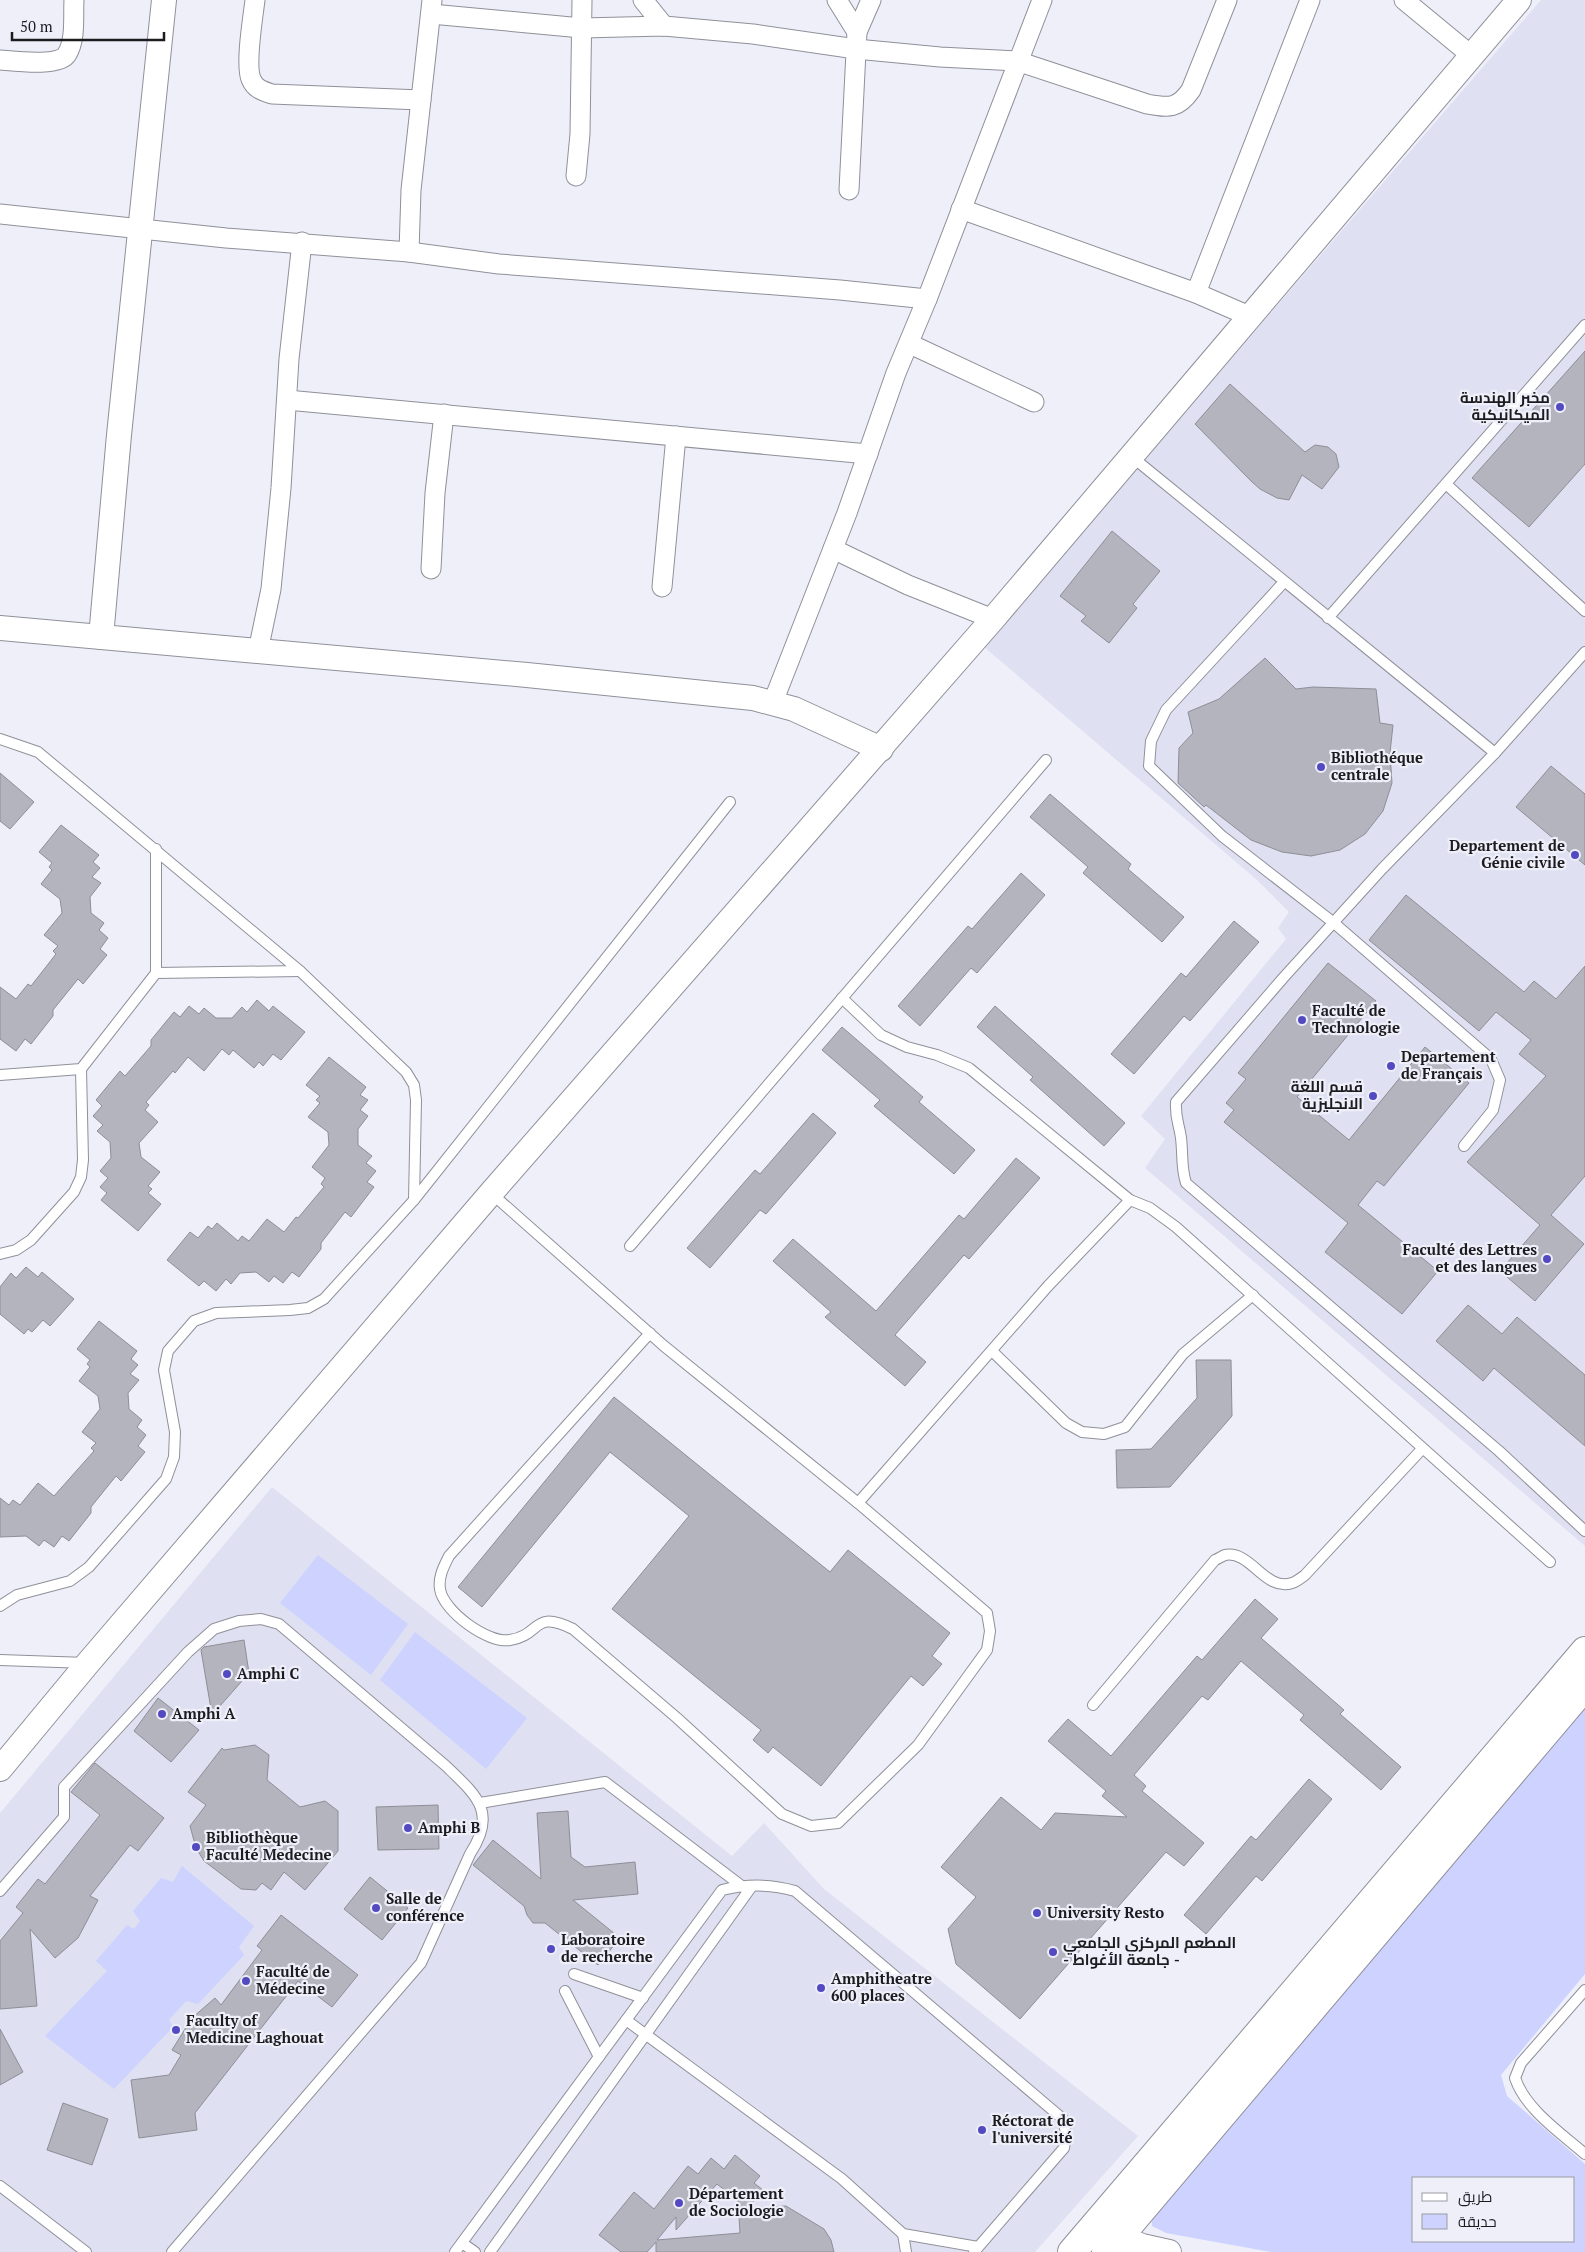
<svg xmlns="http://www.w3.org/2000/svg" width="1585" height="2252" font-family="'PT Serif',Cairo,serif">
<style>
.built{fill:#dfe1f2}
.green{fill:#cdd2ff;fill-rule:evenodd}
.building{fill:#b3b4bd;stroke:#8d8e97;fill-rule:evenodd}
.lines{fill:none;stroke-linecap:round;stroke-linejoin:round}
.service-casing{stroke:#8f9099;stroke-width:12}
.minor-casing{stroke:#8f9099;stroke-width:21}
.tertiary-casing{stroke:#8f9099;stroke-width:26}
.secondary-casing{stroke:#8f9099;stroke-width:30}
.service{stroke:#fff;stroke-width:10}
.minor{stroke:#fff;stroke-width:19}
.tertiary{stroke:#fff;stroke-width:24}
.secondary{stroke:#fff;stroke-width:28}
.poi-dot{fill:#534ac1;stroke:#eeeff9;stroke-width:2}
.labels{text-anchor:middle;stroke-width:4.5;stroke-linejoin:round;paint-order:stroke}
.poi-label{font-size:15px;font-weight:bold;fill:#1c1c20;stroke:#eeeff9;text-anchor:start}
</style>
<rect width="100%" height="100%" fill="#eeeff9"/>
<!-- built -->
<g class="built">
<path d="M1541,0H1585V1546L1145,1168L1165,1139L1141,1116L1286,939L1278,928L1289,912L1256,879L983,646Z"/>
<path d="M272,1487L732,1856L764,1823L824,1889L1138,2136L1035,2252H0V1813Z"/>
</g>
<!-- green -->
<g class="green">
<path d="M318,1555L408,1624L371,1675L280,1603Z"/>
<path d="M415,1632L527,1718L486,1769L380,1680Z"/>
<path d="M1585,1707V1974L1501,2075L1507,2096L1585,2164V2252H1271L1166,2233L1152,2226L1151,2215ZM1414,2178H1574V2241H1414Z"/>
<path d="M182,1866L254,1926L239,1947L244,1955L198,2004L186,2001L169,2020L173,2027L114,2089L45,2036L107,1971L96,1961L127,1925L134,1929L140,1921L133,1911L161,1878L173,1882Z"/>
</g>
<!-- building -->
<g class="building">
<path d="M1585,351V464L1529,527L1472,478Z"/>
<path d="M1230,384L1305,452L1315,445L1328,447L1336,454L1339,467L1322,489L1302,475L1289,500L1277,498L1260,489L1251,481L1195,424Z"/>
<path d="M1112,531L1160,571L1133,604L1137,608L1109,643L1081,621L1086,616L1060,596Z"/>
<path d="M1265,658L1296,689L1313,687L1376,689L1380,723L1393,725L1390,753L1392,783L1383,811L1365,834L1340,850L1311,856L1282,852L1251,840L1206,805L1204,807L1178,783L1179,748L1193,733L1188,712L1219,699Z"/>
<path d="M1551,766L1585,794V865L1516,807Z"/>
<path d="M0,773L34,802L10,829L0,821Z"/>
<path d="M1050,794L1131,864L1128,869L1184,917L1162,942L1083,873L1088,867L1030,817Z"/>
<path d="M61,825L99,855L93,862L100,868L92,877L101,883L90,897L91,913L104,923L99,930L108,938L100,949L107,955L83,984L78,979L53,1010V1016L31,1044L25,1039L16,1051L0,1039V987L16,999L28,984L31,986L56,954L53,951L58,946L44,935L62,913L60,899L41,884L52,870L49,867L52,863L39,852Z"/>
<path d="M1021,873L1045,895L977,973L971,968L920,1026L898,1006L968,926L972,929Z"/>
<path d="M1406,895L1524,992L1534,981L1556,999L1585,966V1176L1551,1215L1584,1244L1535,1301L1500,1271L1540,1225L1467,1162L1546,1076L1519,1054L1531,1040L1496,1012L1479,1031L1369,940Z"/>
<path d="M1234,921L1259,942L1190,1021L1184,1016L1134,1074L1111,1054L1181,973L1186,977Z"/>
<path d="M1328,963L1376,1001L1297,1097L1349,1140L1425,1047L1469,1083L1384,1186L1377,1181L1358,1205L1438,1271L1402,1314L1325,1252L1348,1223L1224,1122L1234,1110L1226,1103L1246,1079L1238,1073Z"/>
<path d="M257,1000L269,1011L273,1006L305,1032L281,1060L273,1054L263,1066L259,1062L254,1068L233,1050L229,1055L222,1049L204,1071L188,1057L175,1073L173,1071L146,1102L149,1105L145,1110L158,1122L139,1143L141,1157L160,1172L148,1186L152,1189L148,1193L161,1204L138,1231L101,1200L107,1193L100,1187L108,1178L100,1171L111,1158L110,1142L97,1131L103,1125L93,1116L102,1106L96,1100L120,1071L125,1076L151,1046V1040L174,1012L180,1017L189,1006L199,1014L204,1008L216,1018H232L242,1007L247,1012Z"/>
<path d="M995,1006L1125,1123L1104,1146L1030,1080L1033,1077L977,1027Z"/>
<path d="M842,1027L923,1097L919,1102L975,1150L954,1174L874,1106L880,1100L822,1050Z"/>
<path d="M329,1057L366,1087L360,1095L368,1100L360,1110L368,1116L358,1129V1145L372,1156L366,1163L376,1171L367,1182L374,1187L351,1217L345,1212L321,1243V1249L299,1277L292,1272L283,1283L274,1276L269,1282L256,1272L240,1273L231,1284L226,1279L216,1291L204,1281L199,1286L167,1260L190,1232L198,1238L208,1226L212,1229L217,1223L238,1241L242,1236L249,1241L267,1219L284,1232L296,1217L298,1218L324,1187L321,1184L325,1178L312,1167L329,1145L328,1132L308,1117L320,1103L316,1100L320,1096L306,1085Z"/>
<path d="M813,1113L836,1133L766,1214L760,1210L710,1268L687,1248L755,1170L760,1174Z"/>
<path d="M1016,1158L1040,1178L969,1259L964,1255L895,1335L926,1362L905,1386L825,1317L831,1312L773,1261L793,1239L876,1311L959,1215L964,1219Z"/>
<path d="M26,1267L38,1277L42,1272L74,1299L50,1326L43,1320L32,1332L28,1329L24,1334L0,1314V1287L11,1273L16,1278Z"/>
<path d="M1468,1305L1502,1334L1517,1317L1585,1375V1446L1494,1368L1483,1381L1436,1341Z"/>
<path d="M99,1321L137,1351L131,1359L138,1365L130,1374L139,1380L128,1393L129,1409L142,1420L137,1427L146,1435L138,1446L145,1452L121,1481L116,1476L91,1507V1513L69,1541L62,1536L54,1547L44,1540L39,1546L26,1536L0,1537V1498L9,1505L13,1500L20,1505L38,1483L54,1496L94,1451L91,1448L96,1443L82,1432L100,1409L98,1396L79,1381L90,1367L87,1364L90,1360L77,1349Z"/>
<path d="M1196,1360H1231L1232,1416L1170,1487L1117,1488L1116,1450L1151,1449L1197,1398Z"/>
<path d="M614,1397L830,1572L848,1550L950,1633L932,1656L942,1664L923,1686L911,1676L821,1786L773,1747L768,1753L753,1740L761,1730L612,1609L689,1516L610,1452L482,1607L458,1587Z"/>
<path d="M1255,1599L1278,1619L1261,1638L1344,1710L1340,1714L1401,1767L1381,1790L1300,1720L1304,1715L1241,1661L1208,1700L1202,1696L1134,1775L1146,1786L1142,1791L1204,1843L1184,1866L1166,1852L1020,2019L956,1964L948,1929L976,1897L941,1867L1001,1797L1041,1830L1055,1813L1127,1817L1102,1796L1106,1791L1048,1741L1068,1719L1111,1756L1197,1656L1202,1660Z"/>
<path d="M244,1640L249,1673L212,1715L201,1650L204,1647Z"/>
<path d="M158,1698L199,1730L171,1762L134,1731Z"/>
<path d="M255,1745L269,1755L267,1780L300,1807L325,1801L338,1811V1851L305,1890L284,1872L271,1890L262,1883L256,1890L241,1889L204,1861L196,1848L190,1826L206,1805L188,1792L222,1748L224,1750Z"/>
<path d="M95,1763L164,1818L138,1851L130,1845L90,1896L98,1900L78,1938L55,1958L30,1929L37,2006L0,2009V1941L23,1913L16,1907L38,1879L45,1884L100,1815L71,1792Z"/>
<path d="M1309,1779L1332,1799L1262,1881L1256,1876L1206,1934L1184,1915L1251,1836L1256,1840Z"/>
<path d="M438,1805L439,1849L378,1850L376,1807Z"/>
<path d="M568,1811L571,1857L585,1867L635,1862L638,1894L573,1900L620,1938L598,1965L545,1923H533L527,1915L524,1906L473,1865L493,1840L541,1879L537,1813Z"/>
<path d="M370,1877L408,1908L382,1940L344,1909Z"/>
<path d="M281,1915L358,1975L332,2007L298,1981L195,2113L197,2130L139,2138L131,2080L169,2075L181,2055L172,2050L192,2018L215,1998L221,2005L262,1950L257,1946Z"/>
<path d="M0,2029L23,2072L0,2085Z"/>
<path d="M63,2103L108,2119L92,2165L47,2150Z"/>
<path d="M735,2155L760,2176L754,2183L763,2190L748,2208L786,2206L824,2229L831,2240L834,2252H656V2242L647,2252H621L599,2235L634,2192L654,2209L688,2166L698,2174L711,2158L724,2169ZM717,2184L738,2201L740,2233L657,2240L676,2217V2230Z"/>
</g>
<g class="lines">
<defs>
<g id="service">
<path d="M1131,456L1495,753"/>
<path d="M1446,484L1585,611"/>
<path d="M1284,582L1166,710L1151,741L1149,766L1222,836L1334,923L1491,1059L1500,1080L1493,1110L1464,1146"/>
<path d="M1328,618L1585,325"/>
<path d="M1585,652L1495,753L1382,869L1284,977L1176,1102C1175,1119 1179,1123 1181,1138C1183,1154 1181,1168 1186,1183L1499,1451L1585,1531"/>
<path d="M0,739L38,752L300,971L406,1072L414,1085L416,1100L414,1200"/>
<path d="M156,849V973"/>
<path d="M842,998L881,1035L907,1047L937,1055L969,1068L1130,1200"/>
<path d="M0,1075L81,1069L156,973L300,971"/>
<path d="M491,1193L664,1346L858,1503L987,1613L990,1631L987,1650L918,1745L838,1823L811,1826L782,1814L677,1718L573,1629C532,1609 542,1635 510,1640C488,1644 443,1611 440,1589C438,1577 444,1566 449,1556L650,1333"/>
<path d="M630,1246L1046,760"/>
<path d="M0,1254L16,1250L31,1240L74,1192L81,1177L83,1160L81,1069"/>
<path d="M992,1351L1066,1423L1082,1432L1104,1434L1125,1427L1183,1354L1253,1295"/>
<path d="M858,1503L1048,1286L1130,1200L1150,1208L1176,1227L1550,1562"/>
<path d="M0,1606L17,1595L70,1581L89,1567L166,1479L174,1457L175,1432L164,1370L168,1351L194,1321L216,1313L290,1310L308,1308L324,1299L414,1200L730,802"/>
<path d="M0,1660L87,1663"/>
<path d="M1093,1705L1215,1560C1218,1559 1222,1556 1225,1555C1251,1550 1265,1592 1292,1583C1296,1582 1301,1578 1305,1575L1422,1449"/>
<path d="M480,1803L605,1782L743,1887"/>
<path d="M0,1891L64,1817V1787L188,1652L214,1629L239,1621L261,1619L279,1624L446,1766C476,1795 498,1812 470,1854L421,1963L172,2252"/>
<path d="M574,1974L643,1998"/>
<path d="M1585,1990L1521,2063L1515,2078C1526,2110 1561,2133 1585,2154"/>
<path d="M565,1991L599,2057"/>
<path d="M626,2020L842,2179L903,2234L978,2247"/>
<path d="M0,2186L86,2252"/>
<path d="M903,2234L906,2252"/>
<path d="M462,2243L475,2252"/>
<path d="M455,2252L722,1890C746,1884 771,1884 795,1891L1063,2119L1066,2133L1064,2148L974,2252"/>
<path d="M490,2252L752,1886"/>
</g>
<g id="minor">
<path d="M255,0C253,17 245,64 251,79C255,89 263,91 272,94L421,100"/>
<path d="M643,0L664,26"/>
<path d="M837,0L857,32"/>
<path d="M1404,0L1472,56"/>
<path d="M431,14L582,28L664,26L753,34L856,49L940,57L1017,61L1147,104C1169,108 1178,109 1191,90L1227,0"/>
<path d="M0,60C14,61 60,67 67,54C76,40 73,16 74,0"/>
<path d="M576,176L580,134L582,0"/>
<path d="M849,190L857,32L871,0"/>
<path d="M961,209L1196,293L1249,316"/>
<path d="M0,214L226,238L409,252L499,264L840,290L927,299L896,373L847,513L773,702"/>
<path d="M409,252L411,190L432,0"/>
<path d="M1196,293L1310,0"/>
<path d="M927,299L1042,0"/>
<path d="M910,344L1034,402"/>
<path d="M287,400L868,454"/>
<path d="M833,549L908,585L993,619"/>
<path d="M431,569L435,493L444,414"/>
<path d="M662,587L676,436"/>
<path d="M258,651L271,589L281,488L289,359L302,242"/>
</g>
<g id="tertiary">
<path d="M0,628L527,675L753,698L794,709L881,749"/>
<path d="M101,637L119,435L164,0"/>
<path d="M0,1769L88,1663L491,1193L993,619L1519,0"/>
<path d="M1102,2230L1142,2246L1169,2252"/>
</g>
<g id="secondary">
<path d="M1072,2252L1585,1651"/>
<path d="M1106,2252L1585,1686"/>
</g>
</defs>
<!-- service casing -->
<use href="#service" class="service-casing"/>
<!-- minor casing -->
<use href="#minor" class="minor-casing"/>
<!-- tertiary casing -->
<use href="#tertiary" class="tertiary-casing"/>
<!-- secondary casing -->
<use href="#secondary" class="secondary-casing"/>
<!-- service -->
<use href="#service" class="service"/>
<!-- minor -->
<use href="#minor" class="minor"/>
<!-- tertiary -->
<use href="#tertiary" class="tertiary"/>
<!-- secondary -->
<use href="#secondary" class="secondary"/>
</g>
<!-- markers -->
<g class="poi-dot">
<circle cx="1560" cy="407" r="5"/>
<circle cx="1321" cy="767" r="5"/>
<circle cx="1575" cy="855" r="5"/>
<circle cx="1302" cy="1020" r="5"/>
<circle cx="1391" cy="1066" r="5"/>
<circle cx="1373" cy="1096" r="5"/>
<circle cx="1547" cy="1259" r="5"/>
<circle cx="227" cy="1674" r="5"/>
<circle cx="162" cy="1714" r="5"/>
<circle cx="408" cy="1828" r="5"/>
<circle cx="196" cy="1847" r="5"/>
<circle cx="376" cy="1908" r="5"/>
<circle cx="1037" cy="1913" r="5"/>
<circle cx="551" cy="1949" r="5"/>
<circle cx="1053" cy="1952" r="5"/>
<circle cx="246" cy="1981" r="5"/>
<circle cx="821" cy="1988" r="5"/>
<circle cx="176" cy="2030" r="5"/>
<circle cx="982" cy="2130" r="5"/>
<circle cx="679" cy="2203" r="5"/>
</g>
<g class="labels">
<!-- poi labels -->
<g class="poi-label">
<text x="1550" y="403" text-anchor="end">مخبر الهندسة<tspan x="1550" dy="17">الميكانيكية</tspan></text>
<text x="1331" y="763">Bibliothéque<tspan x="1331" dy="17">centrale</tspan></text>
<text x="1565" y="851" text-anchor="end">Departement de<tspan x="1565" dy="17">Génie civile</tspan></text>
<text x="1312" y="1016">Faculté de<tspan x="1312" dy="17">Technologie</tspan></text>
<text x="1401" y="1062">Departement<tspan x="1401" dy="17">de Français</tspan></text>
<text x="1363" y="1092" text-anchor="end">قسم اللغة<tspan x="1363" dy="17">الانجليزية</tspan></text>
<text x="1537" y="1255" text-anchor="end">Faculté des Lettres<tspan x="1537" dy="17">et des langues</tspan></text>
<text x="237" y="1679">Amphi C</text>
<text x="172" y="1719">Amphi A</text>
<text x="418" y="1833">Amphi B</text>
<text x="206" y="1843">Bibliothèque<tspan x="206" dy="17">Faculté Medecine</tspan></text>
<text x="386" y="1904">Salle de<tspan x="386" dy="17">conférence</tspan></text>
<text x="1047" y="1918">University Resto</text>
<text x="561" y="1945">Laboratoire<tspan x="561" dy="17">de recherche</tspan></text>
<text x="1063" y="1948">المطعم المركزي الجامعي<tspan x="1063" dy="17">- جامعة الأغواط -</tspan></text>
<text x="256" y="1977">Faculté de<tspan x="256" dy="17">Médecine</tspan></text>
<text x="831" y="1984">Amphitheatre<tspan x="831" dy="17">600 places</tspan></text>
<text x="186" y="2026">Faculty of<tspan x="186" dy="17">Medicine Laghouat</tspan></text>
<text x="992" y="2126">Réctorat de<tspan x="992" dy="17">l'université</tspan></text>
<text x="689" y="2199">Département<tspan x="689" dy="17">de Sociologie</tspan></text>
</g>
</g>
<!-- legend -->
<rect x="1412" y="2177" width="162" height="65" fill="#eeeff9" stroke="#9a9ba2"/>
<rect x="1422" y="2193" width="25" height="8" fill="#ffffff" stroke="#9a9ba2"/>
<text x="1458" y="2202" font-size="15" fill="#1c1c20">طريق</text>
<rect x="1422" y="2214" width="25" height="15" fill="#cdd2ff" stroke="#9a9ba2"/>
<text x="1458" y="2227" font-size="15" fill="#1c1c20">حديقة</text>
<!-- scale -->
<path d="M12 32v8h152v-8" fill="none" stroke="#1c1c20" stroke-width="2.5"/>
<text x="20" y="32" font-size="15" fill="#1c1c20" stroke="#eeeff9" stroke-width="4" paint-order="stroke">50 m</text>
</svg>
